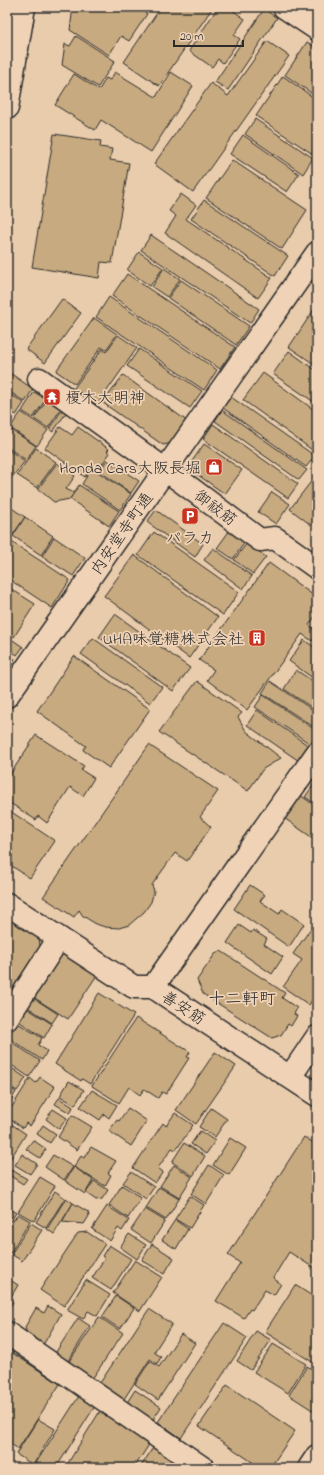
<svg xmlns="http://www.w3.org/2000/svg" width="324" height="1475" font-family="'Indie Flower','Klee One',sans-serif">
<style>
.building{fill:#c7aa7f;stroke:#2b2b2b}
.lines{fill:none;stroke-linecap:round;stroke-linejoin:round}
.street-casing{stroke:#2b2b2b;stroke-width:25}
.secondary-casing{stroke:#2b2b2b;stroke-width:25}
.highway-casing{stroke:#2b2b2b;stroke-width:25}
.street{stroke:#f0d3b7;stroke-width:22}
.secondary{stroke:#f0d3b7;stroke-width:22}
.highway{stroke:#f0d3b7;stroke-width:22}
.labels{text-anchor:middle;stroke-width:3.5;stroke-linejoin:round;paint-order:stroke}
.poi-label{font-size:16px;fill:#2b2b2b;stroke:#f0d3b7;text-anchor:end}
.street-label{font-size:16px;fill:#2b2b2b;stroke:#f0d3b7}
.neighbourhood-label{font-size:17px;fill:#2b2b2b;stroke:#f0d3b7}
</style>
<rect width="100%" height="100%" fill="#e9ccac"/>
<filter id="ink" filterUnits="userSpaceOnUse"><feTurbulence type="fractalNoise" baseFrequency=".025" numOctaves="2"/><feDisplacementMap in="SourceGraphic" scale="8" xChannelSelector="R" yChannelSelector="G"/><feConvolveMatrix kernelMatrix="1 2 1 2 8 2 1 2 1" color-interpolation-filters="sRGB"/></filter>
<g filter="url(#ink)">
<!-- building -->
<g class="building">
<path d="M73,7H137L147,14L129,41L121,36L109,55L70,30Z"/>
<path d="M161,7H213L159,86L124,62Z"/>
<path d="M218,7H228L245,19L234,35L240,39L223,63L218,59L212,67L189,51Z"/>
<path d="M264,9L277,18L228,90L215,82Z"/>
<path d="M76,36L115,61L98,87L62,65L65,44L70,46Z"/>
<path d="M267,41L289,56L193,192L154,164L211,83L228,96Z"/>
<path d="M307,42L317,48V97L285,75Z"/>
<path d="M115,72L156,97L171,72L193,86L151,152L101,120L95,130L55,105L74,74L99,90L106,78L110,80Z"/>
<path d="M283,76L317,100V157L256,116Z"/>
<path d="M255,119L313,158L303,174L245,134Z"/>
<path d="M54,134L101,141L100,147L112,149L110,160L129,163L112,263L101,262L99,278L32,267Z"/>
<path d="M243,135L299,174L287,192L230,154Z"/>
<path d="M232,160L307,210L282,249L206,198Z"/>
<path d="M181,194L196,205L186,219L272,278L258,298L165,233L176,216L169,211Z"/>
<path d="M204,200L288,256L275,276L191,219Z"/>
<path d="M151,235L259,309L250,323L141,250Z"/>
<path d="M139,252L163,268L150,286L127,270Z"/>
<path d="M164,268L180,279L167,297L152,287Z"/>
<path d="M127,274L235,347L220,369L112,296Z"/>
<path d="M181,280L249,326L236,345L168,298Z"/>
<path d="M109,297L217,370L204,390L96,317Z"/>
<path d="M62,299L81,313L45,363L26,349Z"/>
<path d="M317,305V366L289,347Z"/>
<path d="M94,318L117,334L106,350L101,347L75,384L56,371Z"/>
<path d="M118,335L137,348L97,405L74,388L102,349L106,352Z"/>
<path d="M139,349L202,391L190,408L127,366Z"/>
<path d="M289,351L317,371V404L273,374Z"/>
<path d="M7,371L33,389L25,402L7,390Z"/>
<path d="M263,373L317,412V448L315,452L243,400Z"/>
<path d="M123,375L187,421L172,443L163,445L103,403Z"/>
<path d="M7,392L24,403L16,415L7,409Z"/>
<path d="M34,392L46,399L33,418L22,411Z"/>
<path d="M231,397L315,456L306,467L223,408Z"/>
<path d="M47,400L61,409L48,428L34,419Z"/>
<path d="M62,410L66,413L53,432L49,429Z"/>
<path d="M222,410L307,470L299,480L215,421Z"/>
<path d="M7,411L13,415L7,424Z"/>
<path d="M21,412L48,430L37,446L10,428Z"/>
<path d="M213,424L298,484L288,498L203,439Z"/>
<path d="M60,427L72,435L78,427L109,449L107,451L110,453L98,470L92,466L85,477L45,448Z"/>
<path d="M10,429L36,446L26,460L7,447V433Z"/>
<path d="M204,444L242,470L225,494L191,470L190,464Z"/>
<path d="M36,448L56,462L37,488L17,475Z"/>
<path d="M7,449L25,461L13,476L7,472Z"/>
<path d="M107,460L139,481L131,493L99,471Z"/>
<path d="M57,463L75,476L66,489L74,493L70,499L54,502L38,489Z"/>
<path d="M92,468L131,494L120,510L82,484Z"/>
<path d="M7,473L12,477L7,483Z"/>
<path d="M313,479L317,483V517L311,525L290,509Z"/>
<path d="M79,485L119,511L109,526L70,499Z"/>
<path d="M272,492L290,504L276,524L258,512Z"/>
<path d="M7,505L25,517L12,536L7,532Z"/>
<path d="M156,510L203,544L195,557L147,522Z"/>
<path d="M25,517L53,536L41,555L13,536Z"/>
<path d="M230,530L245,542L233,559L217,548Z"/>
<path d="M154,532L239,592L223,615L138,555Z"/>
<path d="M54,537L85,558L73,576L42,556Z"/>
<path d="M7,539L70,580L52,608L7,578Z"/>
<path d="M247,543L266,557L253,574L234,560Z"/>
<path d="M213,548L252,576L243,589L204,560Z"/>
<path d="M134,555L218,617L189,658L104,596Z"/>
<path d="M269,563L317,598V614L309,625L317,631V634L312,641L302,634L247,710L207,680L214,670L199,660Z"/>
<path d="M8,587L35,604L14,637L7,632V589Z"/>
<path d="M115,614L190,668L173,691L99,637Z"/>
<path d="M7,636L23,647L17,655L7,648Z"/>
<path d="M93,638L162,687L150,703L81,654Z"/>
<path d="M304,640L317,649V681L289,661Z"/>
<path d="M7,654L15,659L7,670Z"/>
<path d="M74,656L150,709L109,768L83,750L86,746L37,711Z"/>
<path d="M296,670L317,684V711L284,689Z"/>
<path d="M197,681L242,713L238,717L246,731L281,758L263,769L248,791L159,732Z"/>
<path d="M270,681L317,713V729L262,693Z"/>
<path d="M263,695L317,731V737L312,745L255,707Z"/>
<path d="M257,710L309,746L299,761L247,725Z"/>
<path d="M36,735L84,766L81,770L94,778L83,796L70,787L47,823L38,816L36,820L7,801V779Z"/>
<path d="M149,745L218,791L200,817L211,827L187,861L175,853L152,885L154,891L151,902L144,912L129,925L119,928L105,927L96,924L83,916L79,910L74,917L43,897Z"/>
<path d="M317,780V805L305,797Z"/>
<path d="M300,795L317,807V841L284,818Z"/>
<path d="M7,809L55,841L30,878L7,863Z"/>
<path d="M250,885L265,895L260,901L279,914L282,909L304,924L289,947L234,909Z"/>
<path d="M7,914L39,936L40,946L7,997Z"/>
<path d="M239,925L251,933L253,930L267,939L264,944L283,957L272,974L227,943Z"/>
<path d="M311,928L317,933V992L309,1005L283,987L302,960L293,954Z"/>
<path d="M221,951L285,993L282,998L297,1008L294,1014L297,1016L291,1026L288,1024L281,1035L272,1038L203,994L197,980L215,954Z"/>
<path d="M62,953L97,975L68,1019L33,997Z"/>
<path d="M99,993L134,1015L90,1084L82,1079L81,1081L55,1064Z"/>
<path d="M32,997L58,1014L52,1023L26,1006Z"/>
<path d="M25,1007L52,1024L44,1038L17,1020Z"/>
<path d="M136,1018L190,1052L187,1057L189,1058L166,1094L162,1092L158,1098L144,1089L140,1095L129,1087L119,1103L92,1086Z"/>
<path d="M16,1022L42,1038L38,1045L47,1051L42,1060L7,1037Z"/>
<path d="M7,1039L40,1061L29,1077L7,1062Z"/>
<path d="M215,1052L236,1066L196,1124L176,1110Z"/>
<path d="M7,1065L26,1078L17,1091L7,1085Z"/>
<path d="M40,1077L55,1087L30,1126L26,1123L23,1128L7,1117V1115L30,1078L36,1083Z"/>
<path d="M69,1081L84,1090L75,1105L60,1096Z"/>
<path d="M7,1086L16,1092L7,1106Z"/>
<path d="M92,1090L117,1105L109,1118L104,1114L100,1120L80,1107Z"/>
<path d="M59,1098L73,1107L70,1113L55,1104Z"/>
<path d="M128,1108L147,1121L131,1146L109,1131L117,1120L119,1121Z"/>
<path d="M211,1108L227,1119L215,1137L199,1127Z"/>
<path d="M53,1109L67,1118L59,1129L46,1119Z"/>
<path d="M175,1113L193,1125L176,1150L172,1148L158,1168L163,1172L155,1183L133,1168L163,1123L166,1126Z"/>
<path d="M72,1115L92,1127L77,1150L58,1137Z"/>
<path d="M7,1121L26,1134L7,1164Z"/>
<path d="M43,1125L56,1134L50,1143L37,1134Z"/>
<path d="M200,1131L215,1141L206,1154L191,1144Z"/>
<path d="M304,1137L317,1145V1210L312,1219L317,1222V1270L289,1252L273,1278L281,1284L274,1295L265,1290L252,1310L250,1309L244,1318L216,1301L240,1263L228,1255Z"/>
<path d="M230,1138L246,1148L229,1175L213,1165Z"/>
<path d="M33,1140L46,1149L40,1158L26,1149Z"/>
<path d="M184,1143L205,1156L193,1176L172,1162Z"/>
<path d="M91,1147L116,1161L108,1173L111,1175L105,1186L74,1167L81,1156L84,1158Z"/>
<path d="M22,1154L37,1164L30,1174L15,1165Z"/>
<path d="M53,1155L73,1167L64,1180L45,1167Z"/>
<path d="M174,1165L192,1177L179,1198L160,1186Z"/>
<path d="M209,1165L224,1175L206,1204L191,1194Z"/>
<path d="M74,1167L93,1180L85,1194L65,1181Z"/>
<path d="M12,1170L27,1179L23,1184L9,1175Z"/>
<path d="M131,1172L154,1187L146,1199L123,1183Z"/>
<path d="M40,1177L55,1186L34,1221L18,1212Z"/>
<path d="M94,1181L108,1190L102,1199L96,1200L86,1193Z"/>
<path d="M122,1185L141,1198L128,1218L109,1205Z"/>
<path d="M159,1187L179,1199L166,1220L146,1208Z"/>
<path d="M55,1191L65,1198L46,1228L36,1222Z"/>
<path d="M190,1196L204,1205L190,1228L175,1219Z"/>
<path d="M66,1198L73,1203L54,1234L47,1229Z"/>
<path d="M73,1203L88,1212L89,1216L84,1224L62,1222Z"/>
<path d="M107,1206L129,1220L122,1231L118,1228L110,1241L92,1229Z"/>
<path d="M7,1207L16,1213L7,1226Z"/>
<path d="M145,1209L165,1221L151,1243L131,1230Z"/>
<path d="M18,1214L30,1221L10,1253L7,1252V1230Z"/>
<path d="M175,1220L188,1229L176,1249L162,1240Z"/>
<path d="M31,1223L42,1230L22,1261L11,1254Z"/>
<path d="M87,1232L105,1244L64,1306L40,1290L78,1233Z"/>
<path d="M129,1234L146,1245L137,1259L120,1247Z"/>
<path d="M152,1244L174,1258L164,1274L142,1260Z"/>
<path d="M109,1245L131,1259L111,1290L92,1278L105,1258L102,1256Z"/>
<path d="M135,1260L162,1277L140,1311L113,1293Z"/>
<path d="M7,1278L18,1285L11,1297L7,1294Z"/>
<path d="M86,1280L110,1295L97,1316L88,1311L83,1319L67,1310Z"/>
<path d="M295,1285L317,1299V1365L265,1332Z"/>
<path d="M116,1296L134,1308L120,1329L102,1317Z"/>
<path d="M7,1297L13,1302L7,1311Z"/>
<path d="M48,1306L61,1314L43,1345L27,1335L25,1327L36,1308L44,1313Z"/>
<path d="M149,1309L172,1324L154,1352L161,1357L157,1364L150,1359L122,1402L98,1386Z"/>
<path d="M99,1317L123,1333L90,1382L66,1366Z"/>
<path d="M78,1318L90,1326L65,1366L52,1358Z"/>
<path d="M224,1323L247,1338L181,1438L158,1422Z"/>
<path d="M256,1331L271,1340L251,1370L237,1361Z"/>
<path d="M181,1334L195,1343L158,1400L135,1384L150,1361L159,1367Z"/>
<path d="M273,1344L306,1364L288,1393L254,1372Z"/>
<path d="M11,1352L60,1384L18,1449L7,1441V1359Z"/>
<path d="M307,1366L317,1372V1413L289,1395Z"/>
<path d="M227,1385L295,1431L270,1468H261L199,1426Z"/>
<path d="M135,1390L161,1407L152,1421L126,1404Z"/>
<path d="M79,1396L95,1406L56,1468H38L34,1466Z"/>
<path d="M100,1411L150,1443L134,1468H65Z"/>
<path d="M38,1419L55,1429L33,1465L16,1454Z"/>
<path d="M154,1446L188,1468H140Z"/>
</g>
<g class="lines">
<defs>
<g id="street">
<path d="M284,7L317,29"/>
<path d="M39,379L178,479L260,540L275,538L317,568"/>
<path d="M7,696L317,253"/>
<path d="M7,904L134,987H153L317,1095"/>
<path d="M153,987L317,753"/>
<path d="M7,1019L59,938"/>
<path d="M7,1333L203,1468"/>
<path d="M309,1468L317,1456"/>
</g>
<path id="secondary" d="M290,1077L317,1037"/>
<path id="highway" d="M7,108L24,7"/>
</defs>
<!-- street casing -->
<use href="#street" class="street-casing"/>
<!-- secondary casing -->
<use href="#secondary" class="secondary-casing"/>
<!-- highway casing -->
<use href="#highway" class="highway-casing"/>
<!-- street -->
<use href="#street" class="street"/>
<!-- secondary -->
<use href="#secondary" class="secondary"/>
<!-- highway -->
<use href="#highway" class="highway"/>
</g>
</g>
<!-- icons -->
<defs>
<symbol id="temple-square" viewBox="-11 -11 22 22"><rect x="-9" y="-9" width="18" height="18" rx="4" fill="#c8321e" stroke="#f0d3b7"/><path d="M0-6L5-2H3V0L6.5 2.5H4V6H1.5V3h-3V6H-4V2.5H-6.5L-3 0V-2H-5Z" fill="#fff"/></symbol>
<symbol id="shop-square" viewBox="-11 -11 22 22"><rect x="-9" y="-9" width="18" height="18" rx="4" fill="#c8321e" stroke="#f0d3b7"/><path d="M-5-2.5h2.3a2.7 3.5 0 0 1 5.4 0H5L5.5 6h-11ZM-1.5-2.5h3a1.5 2.3 0 0 0-3 0Z" fill="#fff"/></symbol>
<symbol id="parking-square" viewBox="-11 -11 22 22"><rect x="-9" y="-9" width="18" height="18" rx="4" fill="#c8321e" stroke="#f0d3b7"/><path d="M-3.5-5.5H1a3.5 3.5 0 0 1 0 7H-1V5.5H-3.5ZM-1-3.4V-.6H.8a1.4 1.4 0 0 0 0-2.8Z" fill="#fff"/></symbol>
<symbol id="building-square" viewBox="-11 -11 22 22"><rect x="-9" y="-9" width="18" height="18" rx="4" fill="#c8321e" stroke="#f0d3b7"/><path d="M-4-6H4V6H1V3H-1V6H-4ZM-2.5-4.3h1.7v1.8h-1.7ZM.8-4.3h1.7v1.8H.8ZM-2.5-1h1.7V.8h-1.7ZM.8-1h1.7V.8H.8Z" fill="#fff"/></symbol>
</defs>
<g fill-rule="evenodd">
<use href="#temple-square" x="42" y="387" width="20" height="20"/>
<use href="#shop-square" x="204" y="457" width="20" height="20"/>
<use href="#parking-square" x="180" y="506" width="20" height="20"/>
<use href="#building-square" x="247" y="628" width="20" height="20"/>
</g>
<g class="labels">
<!-- poi labels -->
<g class="poi-label">
<text x="65" y="403" text-anchor="start">榎木大明神</text>
<text x="201" y="473">Honda Cars大阪長堀</text>
<text x="190" y="543" text-anchor="middle">パラカ</text>
<text x="244" y="644">UHA味覚糖株式会社</text>
</g>
<!-- street labels -->
<g class="street-label">
<text transform="translate(216 507) rotate(37)" y="6">御祓筋</text>
<text transform="translate(121 533) rotate(-55)" y="6">内安堂寺町通</text>
<text transform="translate(184 1007) rotate(33)" y="6">善安筋</text>
</g>
<!-- neighbourhood labels -->
<g class="neighbourhood-label">
<text x="242" y="1004">十二軒町</text>
</g>
</g>
<!-- margin -->
<rect width="324" height="1475" fill="none" stroke="#f0d3b7" stroke-width="24"/>
<rect x="12" y="12" width="300" height="1451" fill="none" stroke="#2b2b2b" stroke-width="1.5" filter="url(#ink)"/>
<!-- scale -->
<path d="M174 40v6h69v-6" fill="none" stroke="#2b2b2b" stroke-width="2"/>
<text x="180" y="40" font-size="12" fill="#2b2b2b" stroke="#f0d3b7" stroke-width="3" paint-order="stroke">20 m</text>
</svg>
